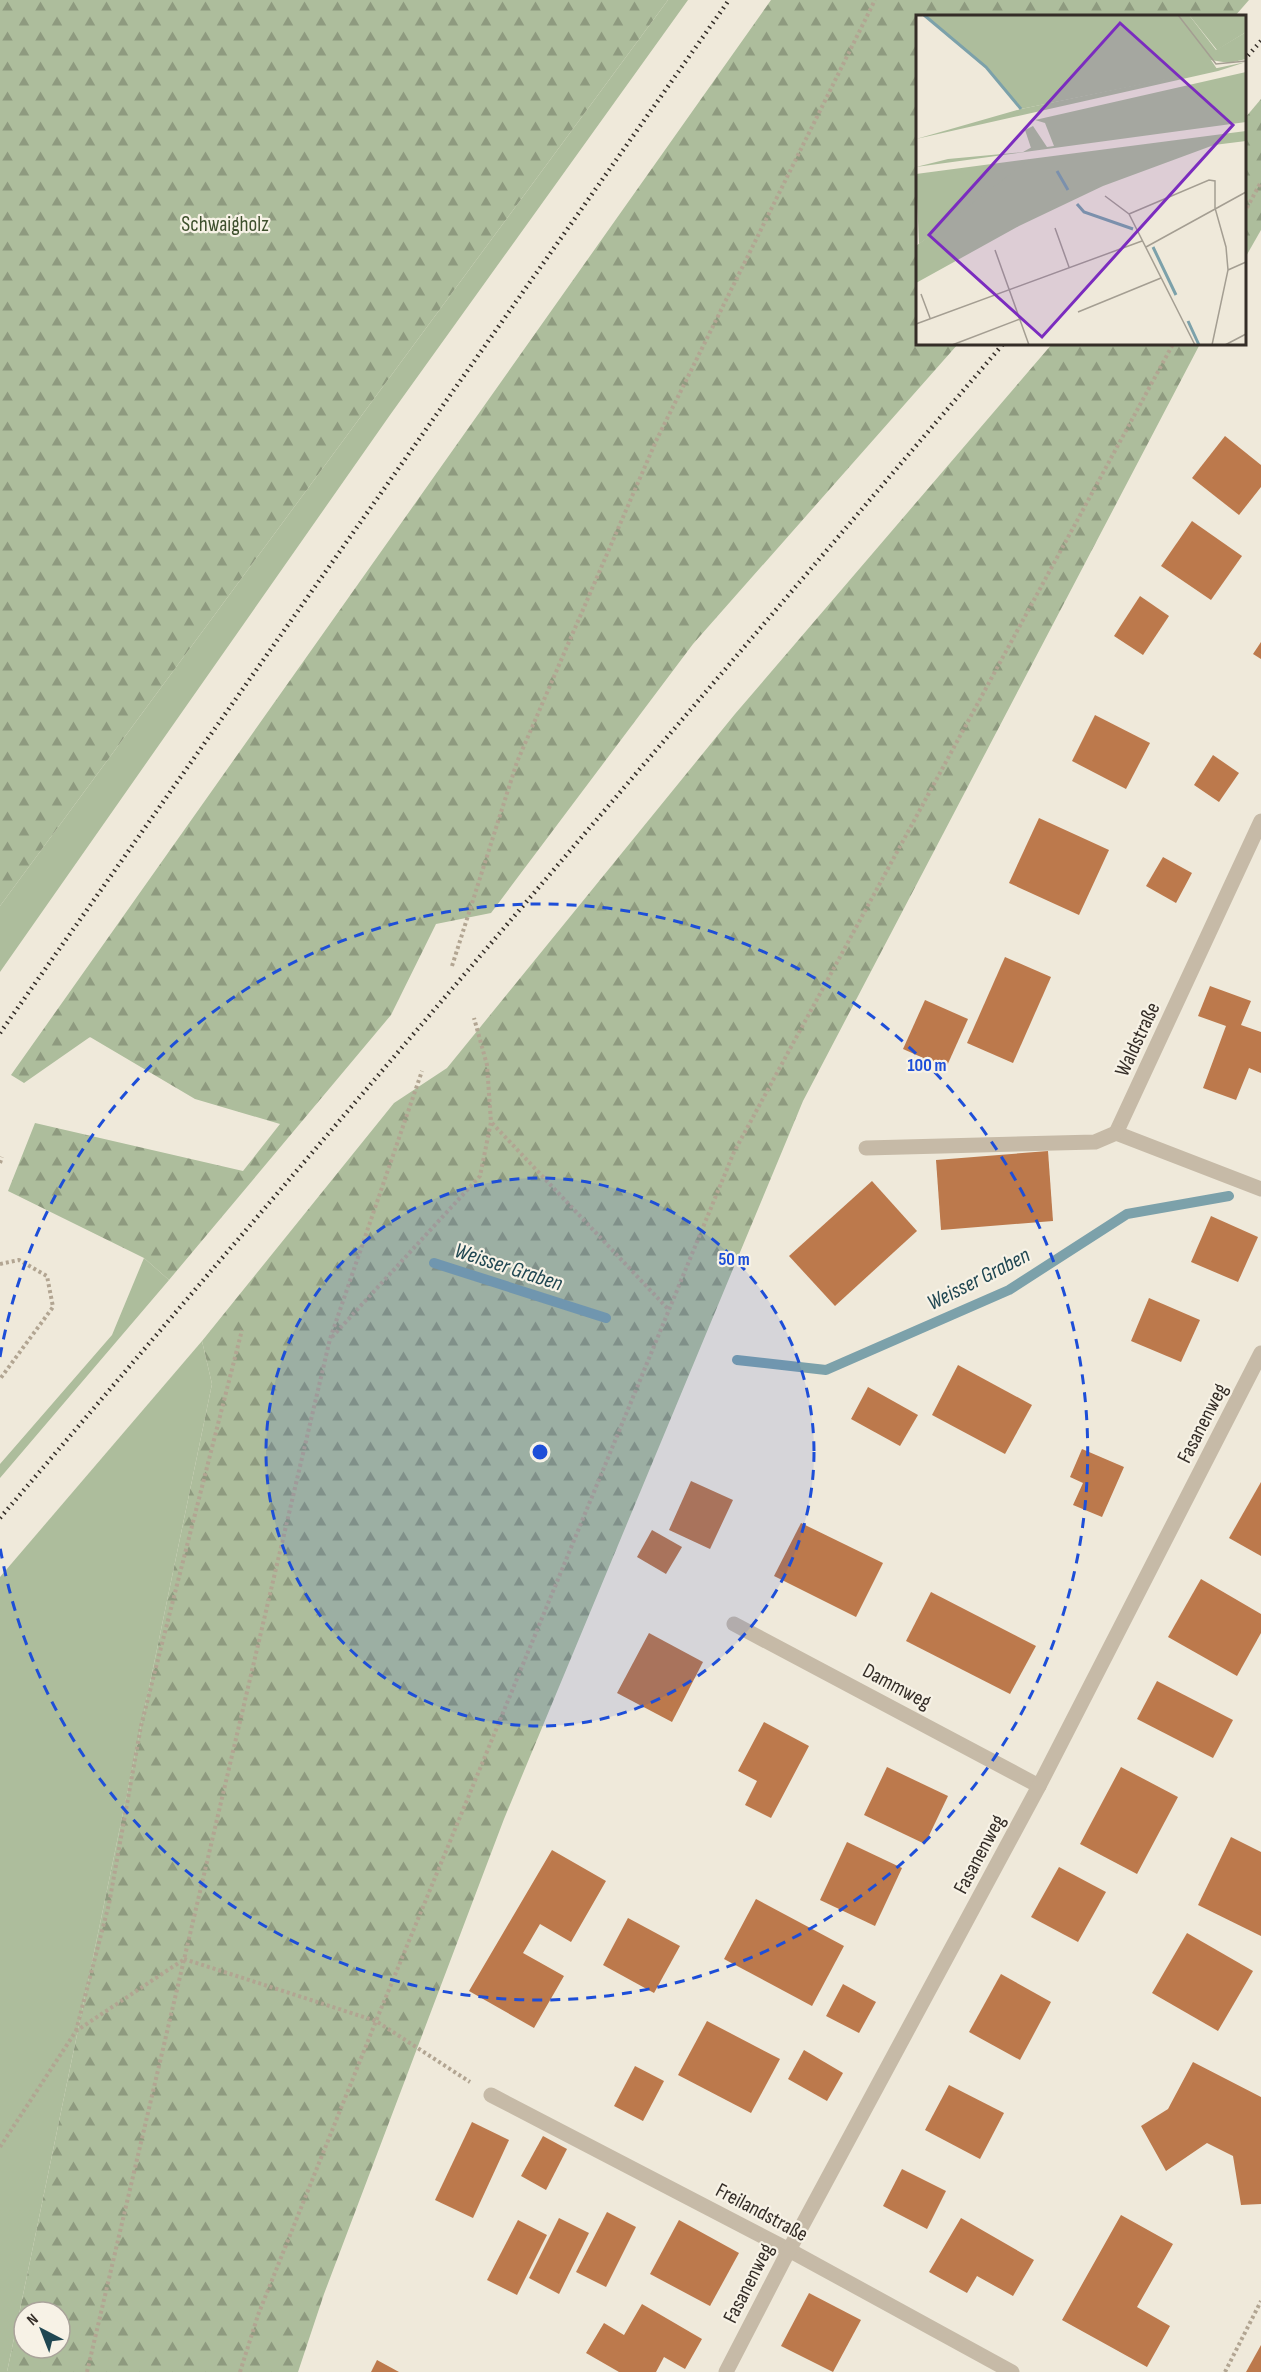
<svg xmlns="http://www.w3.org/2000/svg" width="1261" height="2372" font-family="'Sofia Sans Condensed',sans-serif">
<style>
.green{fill:#adbd9c}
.forest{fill:url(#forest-firs);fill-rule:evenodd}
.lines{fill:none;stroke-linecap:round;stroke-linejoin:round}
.stream{stroke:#7ca1aa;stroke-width:10}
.building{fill:#bc794c}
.path{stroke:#b2a592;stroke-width:4;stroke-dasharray:3 3;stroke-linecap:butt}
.minor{stroke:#c6baa7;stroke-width:15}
.rail{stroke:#342d27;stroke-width:4.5;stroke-dasharray:1.5 4.5;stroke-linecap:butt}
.ring{fill:none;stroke:#1d4ed8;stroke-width:3;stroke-dasharray:10 8}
.labels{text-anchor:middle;stroke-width:4.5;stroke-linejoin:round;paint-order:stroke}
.park-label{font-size:21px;fill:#3e502d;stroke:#f7f2e6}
.street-label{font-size:21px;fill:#342d27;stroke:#f7f2e6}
.water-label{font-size:22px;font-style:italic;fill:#204752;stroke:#f7f2e6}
.inset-river{fill:none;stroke:#7ca1aa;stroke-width:3}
.inset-road{fill:none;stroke:#a49e92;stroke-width:1.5}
.view{fill:#7b2cbf;fill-opacity:0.15;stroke:#7b2cbf;stroke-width:3}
.inset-edge{fill:none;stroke:#342d27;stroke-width:3}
.centre{fill:#1d4ed8;stroke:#f7f2e6;stroke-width:3}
.ring-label{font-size:18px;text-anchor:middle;font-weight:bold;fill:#1d4ed8;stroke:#f7f2e6;stroke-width:4.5;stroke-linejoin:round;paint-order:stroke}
</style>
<defs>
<pattern id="forest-firs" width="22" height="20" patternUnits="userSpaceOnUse" patternTransform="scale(1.5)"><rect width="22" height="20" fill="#adbd9c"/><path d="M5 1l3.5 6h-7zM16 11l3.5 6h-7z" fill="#8e9a7f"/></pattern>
</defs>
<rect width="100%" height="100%" fill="#efe9da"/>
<!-- green -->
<g class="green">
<path d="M668,0H688L390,415L0,972V906Z"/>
<path d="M144,1258L169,1280L0,1478V1464L112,1335Z"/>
<path d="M202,1341L212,1384L7,2372H0V1577Z"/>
</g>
<!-- forest -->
<g class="forest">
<path d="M0,0H668L0,906Z"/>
<path d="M771,0H1249L1235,16H918V344H958L693,644L491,913L436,924L391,1015L169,1280L144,1258L8,1191L35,1123L243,1171L280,1124L195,1099L90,1037L24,1083L11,1075Z"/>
<path d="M1261,99V230L1245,258V118Z"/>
<path d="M1052,344H1200L803,1101L504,1819L324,2294L298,2372H7L212,1384L202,1341L394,1103L447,1068L735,714ZM24,2312H60V2348H24Z"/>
</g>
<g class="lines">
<!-- stream -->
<g class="stream">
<path d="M434,1263L606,1318"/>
<path d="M737,1360L826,1370L1009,1290L1127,1214L1229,1196"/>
</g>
</g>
<!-- building -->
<g class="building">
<path d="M1225,436L1261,465V487L1239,515L1192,478Z"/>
<path d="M1192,521L1242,556L1211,600L1161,566Z"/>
<path d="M1140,596L1169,616L1143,655L1114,636Z"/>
<path d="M1261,642V659L1253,654Z"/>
<path d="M1095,715L1150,743L1126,789L1072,761Z"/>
<path d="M1213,755L1239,773L1219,802L1194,785Z"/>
<path d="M1039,818L1109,850L1079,915L1009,883Z"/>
<path d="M1163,857L1192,873L1176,903L1146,886Z"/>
<path d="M1005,957L1051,977L1013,1063L967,1043Z"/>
<path d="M1210,986L1251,1001L1241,1025L1261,1032V1073L1249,1068L1236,1100L1203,1088L1226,1026L1198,1016Z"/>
<path d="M925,1000L968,1019L946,1068L903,1049Z"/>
<path d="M1048,1151L1053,1221L941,1230L936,1160Z"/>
<path d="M872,1181L917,1231L835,1306L789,1256Z"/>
<path d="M1211,1216L1258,1237L1238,1282L1191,1262Z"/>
<path d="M1149,1298L1200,1320L1181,1362L1131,1341Z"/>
<path d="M958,1365L1032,1405L1005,1454L932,1415Z"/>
<path d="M868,1387L918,1415L900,1446L851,1419Z"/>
<path d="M1082,1449L1124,1467L1102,1517L1073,1505L1083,1483L1070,1477Z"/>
<path d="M691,1481L733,1500L710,1549L669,1530Z"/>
<path d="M1261,1482V1556L1229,1538Z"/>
<path d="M801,1523L883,1563L856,1617L774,1576Z"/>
<path d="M652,1530L682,1547L666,1574L637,1557Z"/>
<path d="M1201,1579L1261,1614V1633L1237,1676L1168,1637Z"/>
<path d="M931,1592L1036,1646L1010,1694L906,1641Z"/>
<path d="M649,1633L703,1662L672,1722L617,1693Z"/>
<path d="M1157,1681L1233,1720L1213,1758L1137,1719Z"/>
<path d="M764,1722L809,1746L771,1818L745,1805L757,1781L738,1771Z"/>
<path d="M887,1767L948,1796L925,1844L864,1815Z"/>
<path d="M1121,1767L1178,1797L1137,1874L1080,1844Z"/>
<path d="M1231,1837L1261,1852V1936L1198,1905Z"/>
<path d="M847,1842L902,1868L875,1926L820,1900Z"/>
<path d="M552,1850L606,1881L571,1942L540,1924L523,1953L564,1976L534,2028L469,1991Z"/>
<path d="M1059,1867L1106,1892L1078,1942L1031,1917Z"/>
<path d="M756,1899L844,1946L812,2006L724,1959Z"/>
<path d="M628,1918L680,1946L654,1993L603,1965Z"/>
<path d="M1187,1933L1253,1971L1218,2031L1152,1993Z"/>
<path d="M1001,1974L1051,2002L1020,2060L969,2032Z"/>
<path d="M843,1984L876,2002L859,2033L826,2016Z"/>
<path d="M707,2021L780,2059L751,2113L678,2075Z"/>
<path d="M804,2050L843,2073L827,2101L788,2079Z"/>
<path d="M1193,2062L1261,2097V2204L1241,2205L1233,2156L1207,2143L1166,2171L1141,2126L1168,2109Z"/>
<path d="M635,2066L664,2081L643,2121L614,2106Z"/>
<path d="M949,2085L1004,2113L980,2159L925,2130Z"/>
<path d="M472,2122L509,2140L473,2218L435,2200Z"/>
<path d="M543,2136L567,2149L546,2190L521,2176Z"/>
<path d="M902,2169L946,2191L927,2229L883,2206Z"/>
<path d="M607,2212L636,2227L606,2287L576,2272Z"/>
<path d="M1121,2215L1173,2244L1137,2307L1170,2326L1147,2367L1062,2320Z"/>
<path d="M559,2218L589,2233L559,2294L529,2278Z"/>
<path d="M961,2218L1034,2260L1013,2296L977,2276L967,2293L929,2272Z"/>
<path d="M518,2220L547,2235L517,2295L487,2280Z"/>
<path d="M679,2220L739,2253L710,2306L650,2274Z"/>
<path d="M809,2293L861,2320L833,2372L781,2346Z"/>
<path d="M642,2304L702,2339L685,2369L664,2357L656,2372H619L586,2353L604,2323L624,2335Z"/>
<path d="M1261,2345V2372H1246Z"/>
<path d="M377,2360L399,2372H371Z"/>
</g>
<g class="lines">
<!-- path -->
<g class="path">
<path d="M1244,213L1261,182"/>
<path d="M452,966L517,762L656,441L875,0"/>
<path d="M492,1123L669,1310"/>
<path d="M0,1163L2,1157"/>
<path d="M0,1264L19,1260L47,1276L53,1307L0,1379"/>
<path d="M332,1337L480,1176L491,1122L487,1065L474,1018"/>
<path d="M184,1959L376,2021L470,2082"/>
<path d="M76,2031L109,1904L141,1726L242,1330"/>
<path d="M0,2147L76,2031L183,1960"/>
<path d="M87,2372L330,1339L422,1071"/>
<path d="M240,2372L258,2315L376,2021L734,1152L1173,344"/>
<path d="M1225,2372L1261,2301"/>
</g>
<!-- minor -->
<g class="minor">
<path d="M1116,1133L1261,821"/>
<path d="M1116,1133L1261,1189"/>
<path d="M866,1148L1095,1142L1116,1133"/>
<path d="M734,1624L1039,1786"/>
<path d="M491,2095L789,2250L1012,2372"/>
<path d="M726,2372L789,2250L1039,1786L1261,1353"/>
</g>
<!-- rail -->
<g class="rail">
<path d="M1244,60L1261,41"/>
<path d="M0,1033L729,0"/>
<path d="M0,1518L1003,344"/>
</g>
</g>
<!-- distance rings -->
<circle cx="540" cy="1452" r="274" fill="#1d4ed8" fill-opacity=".12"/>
<g class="ring">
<circle cx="540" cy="1452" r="274"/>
<path d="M0 1357A548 548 0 1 1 0 1547"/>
</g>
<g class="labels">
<!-- park labels -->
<g class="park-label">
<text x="225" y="231">Schwaigholz</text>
</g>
<!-- street labels -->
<g class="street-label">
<text transform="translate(1137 1039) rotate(-65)" y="7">Waldstraße</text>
<text transform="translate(1202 1423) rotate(-63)" y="7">Fasanenweg</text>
<text transform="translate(897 1686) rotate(28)" y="7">Dammweg</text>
<text transform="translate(979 1854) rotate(-62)" y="7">Fasanenweg</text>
<text transform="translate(762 2212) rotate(28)" y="7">Freilandstraße</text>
<text transform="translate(748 2283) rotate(-63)" y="7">Fasanenweg</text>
</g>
<!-- water labels -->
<g class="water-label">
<text transform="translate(509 1266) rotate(18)" y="8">Weisser Graben</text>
<text transform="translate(978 1278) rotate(-27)" y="8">Weisser Graben</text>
</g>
</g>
<!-- overview -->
<g transform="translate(916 15)">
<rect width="330" height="330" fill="#efe9da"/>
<path d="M273,0H330V17L301,35ZM330,47L302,56L0,124L105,94ZM116,132V136L0,152L32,144L107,137ZM114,144L112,149L3,229L0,159Z" fill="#adbd9c"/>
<path d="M8,0H273L300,35L330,17V44L313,48L295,45L301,54L105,94L70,52ZM330,57V107L116,136L109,115L117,111L131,132L138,131L129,108L119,105ZM330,116V126L298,130L187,171L103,211L0,268V231L114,144Z" fill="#adbd9c"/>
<path class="inset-river" d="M8,0L70,52L105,94M141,156L152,175M161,189L168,197L217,214M237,232L260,280M272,306L283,330"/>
<path class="inset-road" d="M262,0L300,49L330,46M189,181L213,199L279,330M213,199L293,165L299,166V193L310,232L312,255L296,330M139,213L153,252M230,232L330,177M79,235L113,330M312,255L330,247M5,279L14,303M162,297L245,263M0,309L226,226M36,330L104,304M309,330L330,319"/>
<path class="view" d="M204,8L317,110L126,322L13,220Z"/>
<rect width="330" height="330" class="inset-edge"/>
</g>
<circle cx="540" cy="1452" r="9" class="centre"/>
<g class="ring-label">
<text x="927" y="1071">100 m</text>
<text x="734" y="1265">50 m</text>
</g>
<!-- north arrow -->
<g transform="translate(42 2330) rotate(318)"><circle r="28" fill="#f7f2e6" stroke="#a9a39a" stroke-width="1.5"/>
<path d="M0-4.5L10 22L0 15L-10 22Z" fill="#204752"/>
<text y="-9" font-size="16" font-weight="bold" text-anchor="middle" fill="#342d27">N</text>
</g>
</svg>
